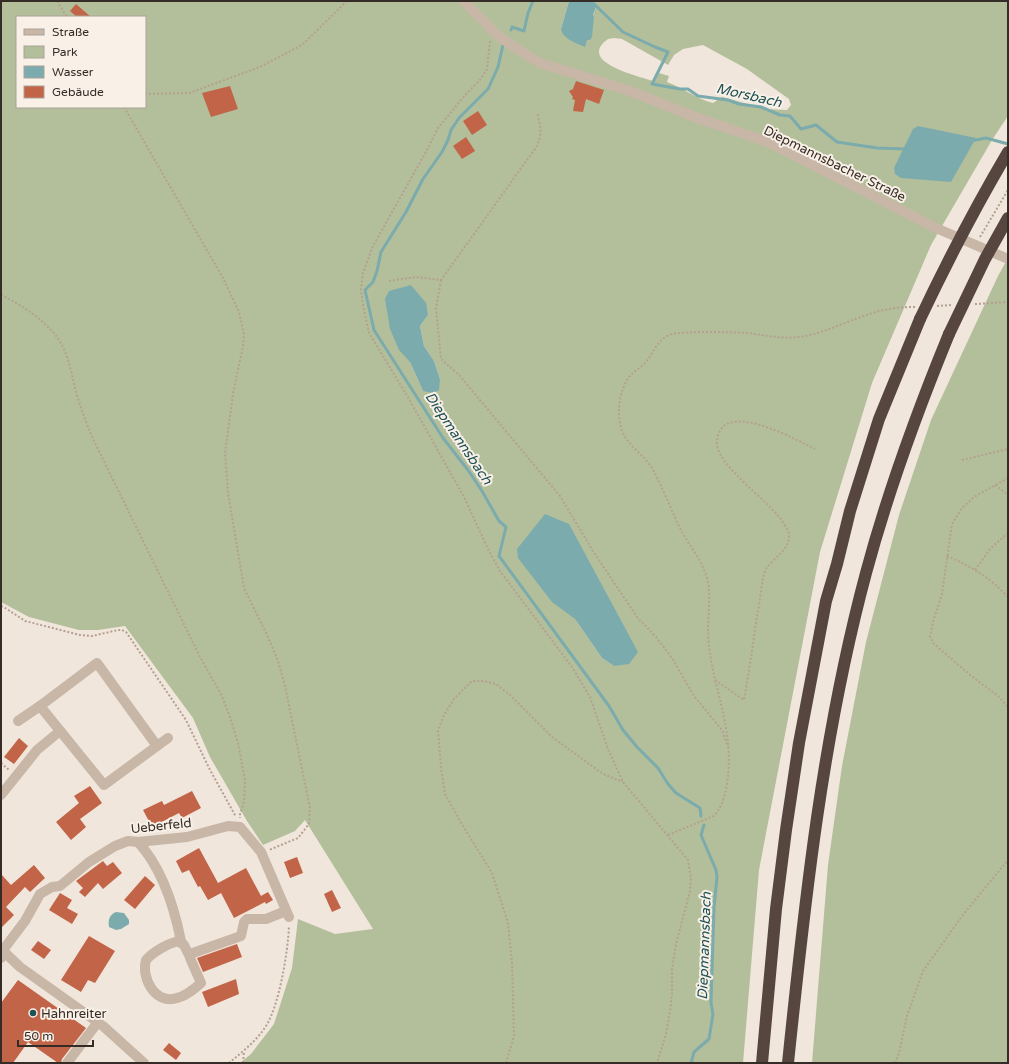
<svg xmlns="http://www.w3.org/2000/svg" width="1009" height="1064" font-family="'Varela Round',sans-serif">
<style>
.green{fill:#b3bf9b;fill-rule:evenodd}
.water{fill:#7babad}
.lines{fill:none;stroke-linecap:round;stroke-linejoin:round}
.stream{stroke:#7babad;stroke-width:3}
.building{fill:#c26448}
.path{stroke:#b4a091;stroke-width:2;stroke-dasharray:2 2;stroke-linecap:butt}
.minor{stroke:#c8b6a7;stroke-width:10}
.highway{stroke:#56463f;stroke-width:12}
.highway-bridge{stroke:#56463f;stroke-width:12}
.poi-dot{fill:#1e5255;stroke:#f9f0e7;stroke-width:1.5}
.labels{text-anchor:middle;stroke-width:4;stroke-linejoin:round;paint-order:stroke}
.street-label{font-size:13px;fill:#352c27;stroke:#f9f0e7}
.poi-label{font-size:13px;fill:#352c27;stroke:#f9f0e7;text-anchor:start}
.water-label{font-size:14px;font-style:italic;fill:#1e5255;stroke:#f9f0e7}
</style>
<rect width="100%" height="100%" fill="#f1e6db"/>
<!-- green -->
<g class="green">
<path d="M1,1H569L561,29L593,16L596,7L591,1H1008V116L992,140L931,245L872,383L820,552L759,870L743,1063H240L251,1054L274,1024L292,968L298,919L335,934L373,929L305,820L295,831L263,845L247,821L210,757L193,718L125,626L98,630H79L29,617L1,602ZM17,17H145V107H17ZM614,38L622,39L668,65L674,55L683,49L703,45L747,69L789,99L791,105L787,110L766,109L722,97L713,103C697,99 683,88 667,82L669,76L659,73L653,81C641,77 599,67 599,52C599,46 604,42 608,39ZM411,285L428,315L420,326L424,346L434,361L440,379L423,391L410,362ZM575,619L614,666L602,658Z"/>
<path d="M1008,258V1063H812L828,865L842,766L866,642L899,515L931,420L998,276Z"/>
</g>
<!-- water -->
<g class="water">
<path d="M569,1H591L596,7L593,15L594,17L592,37L590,40H587L585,47C576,43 563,39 561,29Z"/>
<path d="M918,126L976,138L951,182L901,178L895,174L894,168L913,129Z"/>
<path d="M411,285L426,303L428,315L420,326L424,346L434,361L440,379L439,390L433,393L423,391L410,362L399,350L390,329L385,299L389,291Z"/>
<path d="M545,514L569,524L638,652L629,664L614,666L602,658L575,619L552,602L518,558L517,549Z"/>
<path d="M116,912L124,913L129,920V924L121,929L116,930L109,927C108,920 109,915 116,912Z"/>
</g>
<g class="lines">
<!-- stream -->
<g class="stream">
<path d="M591,1L623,32L655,47L668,52L652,84L680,89H688L698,96L728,100L739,104L761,107L780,115L790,116L801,129L816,125L837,142L877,148L906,149"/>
<path d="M511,30L512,27L524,31L528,13L533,1"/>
<path d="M503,45L498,67L488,89L459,118L451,130L448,140L442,152L423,179L406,212L381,252L377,271L373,282L365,290L374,330L443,438L468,470L482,491L499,521L506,527L499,556L502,560L609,706L623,730L637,747L658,768L668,784L676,793L700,808L701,816"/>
<path d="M971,141L986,138L1008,144"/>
<path d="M691,1063L694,1052L709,1039L713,1014L711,1003L714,908L717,877L716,870L701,835L704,825"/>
</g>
</g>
<!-- building -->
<g class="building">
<path d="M76,4L91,17H77L70,11Z"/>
<path d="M576,81L604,90L599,104L586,99L583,112L573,111L575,100L572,99L573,97L569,91L573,89Z"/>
<path d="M230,86L238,109L211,117L202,93Z"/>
<path d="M478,111L487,125L472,135L463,121Z"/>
<path d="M466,137L475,151L462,159L453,146Z"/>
<path d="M19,738L28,746L14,764L4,757Z"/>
<path d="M90,786L102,803L80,819L86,827L71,840L56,822L79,803L74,796Z"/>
<path d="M192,791L201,808L182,818L179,813L152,827L143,810L162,801L164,805Z"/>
<path d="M199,848L218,883L246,868L261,896L268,892L273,900L266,904L265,902L234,918L221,893L208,900L200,886L198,887L189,870L182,873L176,861Z"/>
<path d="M297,857L303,873L290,878L284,862Z"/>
<path d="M103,861L107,866L113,862L122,873L103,889L98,883L85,897L79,892L83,888L76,881Z"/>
<path d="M34,865L45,878L30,892L25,887L6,907L14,915L1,928V874L11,885Z"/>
<path d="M145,876L155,885L135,909L124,900Z"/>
<path d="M332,890L341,908L332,912L324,894Z"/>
<path d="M60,893L72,900L67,908L78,914L72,924L49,910Z"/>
<path d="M89,936L115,951L95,983L88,980L81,992L61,980Z"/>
<path d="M38,941L51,950L44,959L31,950Z"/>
<path d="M237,944L242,957L203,972L197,958Z"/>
<path d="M236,979L239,994L208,1007L202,992Z"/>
<path d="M18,980L86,1028L62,1059L61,1063H58L28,1042L13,1063H1V1003Z"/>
<path d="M169,1043L181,1053L176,1060L163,1050Z"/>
</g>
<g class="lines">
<!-- path -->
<g class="path">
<path d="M57,1L67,17"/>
<path d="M490,41L487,69L480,80L466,94L438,128L427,150L373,246L363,273L361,289L363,305L369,333L409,399L464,497L489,551L500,571L572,667L590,697L608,749L623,782L688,860L691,879L690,891L676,944L672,969V993L670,1011L666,1034L657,1063"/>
<path d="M145,94L189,93L260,67L302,45L347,1"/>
<path d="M124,107L223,278L239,312L244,334L243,346L233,394L225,453L228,493L244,588L268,637L278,661L285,686L310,808L309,824L298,838L269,850"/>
<path d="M980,237L1008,190"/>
<path d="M441,280L436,308L441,359L459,375L560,496L593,551L637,617L656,637L672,658L694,696L722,730L728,747"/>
<path d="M389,281L416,277L441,280L537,146C542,133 541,127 537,113"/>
<path d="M1,295C22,305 43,319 57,337C69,354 71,373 76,392C81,409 87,425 94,441L200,657L221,694L230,717L238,743L245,781L244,802L242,809L240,813V818"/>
<path d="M975,304L1008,302"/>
<path d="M937,306L951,305"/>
<path d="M962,460L1008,449"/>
<path d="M1008,478L974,497L962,508L952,524L942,594L933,622L930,637L934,644L975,679L997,695L1008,707"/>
<path d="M995,485L1008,495"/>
<path d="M947,556C970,566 991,578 1008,597"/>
<path d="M975,570L991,548L1008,533"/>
<path d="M1,606L7,609L25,621L80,635L92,636L118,630H122L126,632L186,720L209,768L236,817"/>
<path d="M715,680L744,700C749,672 753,644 757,616C760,602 761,587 764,574C767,560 790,553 789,535C789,531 786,528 784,524C772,502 714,465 717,441C721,397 796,440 815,449"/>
<path d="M1,763L9,770"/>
<path d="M668,835L714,816C722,807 725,796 727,784C732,750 726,725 718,691C713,673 708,648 708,630C708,612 712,592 706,575C701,560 691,547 683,534C672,513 664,490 653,470C646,457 633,449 625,437C615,420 618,393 629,377C633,372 639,369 644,364C653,355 656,341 669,335C677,332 688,333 696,332C714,332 730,332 747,333C764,335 781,339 798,337C825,334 850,319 876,312C889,308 902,307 915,307"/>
<path d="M229,1063C241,1053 255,1042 264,1029C279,1009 288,951 289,926"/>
<path d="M243,1063L244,1051"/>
<path d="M506,1063L514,1036L512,963L508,923L492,873L460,821L445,794L441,768L438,730L444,715L454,699L472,681H484L496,684L510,695L552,737L603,774L623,782"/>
<path d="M895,1063L899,1053L907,1016L923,971L962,916L1008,860"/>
</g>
<!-- minor -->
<g class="minor">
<path d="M464,1L498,36L522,52L540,63L630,91L695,117L768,142L936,228L1008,259"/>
<path d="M97,663L157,746L104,785L40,706Z"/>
<path d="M18,721L40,706"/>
<path d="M157,746L168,738"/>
<path d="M1,795L37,750L60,731"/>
<path d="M138,842C162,868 174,906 181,941"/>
<path d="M1,949L20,967L103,1026L144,1063"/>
<path d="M189,955L184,945L178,941C167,944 153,952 146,960C141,978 155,1005 177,998C186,996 194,989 201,983L190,958V954L241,936L244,922L247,919H266L286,911"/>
<path d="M1,958L3,950L25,921L40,894L52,887L60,886L89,862L115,846L128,841L138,842L187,837L228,826L240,827L261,852L289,917"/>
<path d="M67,1063L98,1022"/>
</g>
<!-- highway -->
<g class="highway">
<path d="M762,1063L776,909L786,830L799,743L826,601L837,564L850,511L879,419L920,319"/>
<path d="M788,1063C805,898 823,733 866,573C888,491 917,412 949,334"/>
</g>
<!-- highway-bridge -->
<g class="highway-bridge">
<path d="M920,319C947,262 976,206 1008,152"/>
<path d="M949,334L985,259L1008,218"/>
</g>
</g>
<!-- markers -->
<circle class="poi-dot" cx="33" cy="1013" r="4"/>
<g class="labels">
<!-- street labels -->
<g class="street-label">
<text transform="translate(835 163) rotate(26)" y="5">Diepmannsbacher Straße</text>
<text transform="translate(161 825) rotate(-6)" y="5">Ueberfeld</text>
</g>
<!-- poi labels -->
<g class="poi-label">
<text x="41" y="1018">Hahnreiter</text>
</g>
<!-- water labels -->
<g class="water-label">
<text transform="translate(749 95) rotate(13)" y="5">Morsbach</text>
<text transform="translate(459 438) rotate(56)" y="5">Diepmannsbach</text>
<text transform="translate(704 946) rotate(-88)" y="5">Diepmannsbach</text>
</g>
</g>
<!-- border -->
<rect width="1009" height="1064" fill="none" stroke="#352c27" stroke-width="4"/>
<!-- legend -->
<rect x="16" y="16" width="130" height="92" fill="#f9f0e7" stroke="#aba29a"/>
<rect x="24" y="29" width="20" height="6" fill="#c8b6a7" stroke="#aba29a"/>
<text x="52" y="36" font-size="12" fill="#352c27">Straße</text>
<rect x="24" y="46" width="20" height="12" fill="#b3bf9b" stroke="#aba29a"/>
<text x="52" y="56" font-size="12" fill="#352c27">Park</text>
<rect x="24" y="66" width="20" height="12" fill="#7babad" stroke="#aba29a"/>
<text x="52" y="76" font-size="12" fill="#352c27">Wasser</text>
<rect x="24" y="86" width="20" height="12" fill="#c26448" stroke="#aba29a"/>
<text x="52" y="96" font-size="12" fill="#352c27">Gebäude</text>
<!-- scale -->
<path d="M18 1040v6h75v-6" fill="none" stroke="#352c27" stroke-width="2"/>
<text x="24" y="1040" font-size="12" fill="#352c27" stroke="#f9f0e7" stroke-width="3" paint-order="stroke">50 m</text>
</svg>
